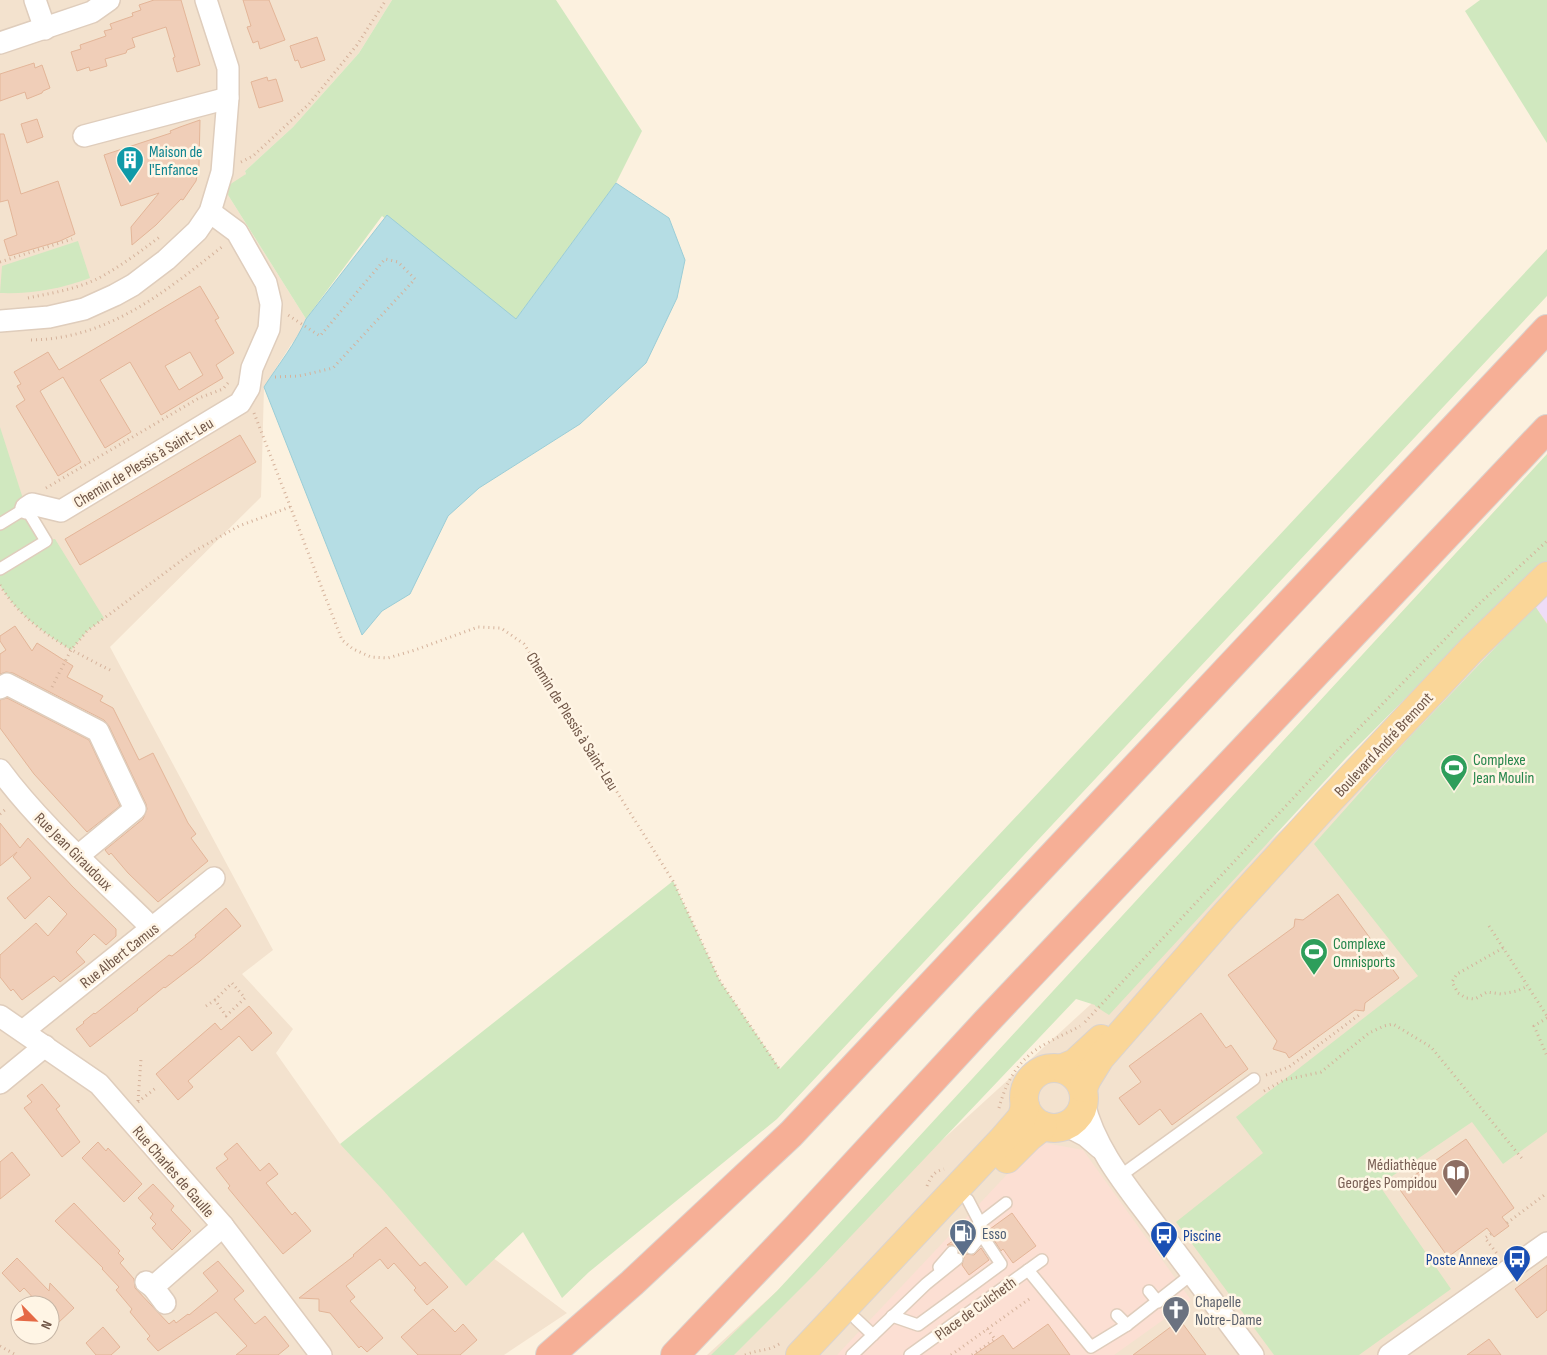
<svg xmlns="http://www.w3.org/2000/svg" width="1547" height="1355" font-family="'Sofia Sans Condensed',sans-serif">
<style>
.residential{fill:#f3e2ce;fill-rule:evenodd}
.commercial{fill:#fcdfd3}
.education{fill:#eeddf7}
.green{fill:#d0e8bf}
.water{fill:#b5dde4;stroke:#9bcdd6}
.building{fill:#f0ceb8;stroke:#e3b598;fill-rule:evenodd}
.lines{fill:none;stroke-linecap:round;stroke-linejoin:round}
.lane-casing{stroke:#dfcdbc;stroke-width:14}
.street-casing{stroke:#dfcdbc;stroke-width:24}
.primary-casing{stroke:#dad3cf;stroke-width:30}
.highway-casing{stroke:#dad3cf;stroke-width:30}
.path{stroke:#d5b29b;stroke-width:3;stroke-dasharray:1 4;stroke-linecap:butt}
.lane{stroke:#fff;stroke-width:11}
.street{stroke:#fff;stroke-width:21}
.primary{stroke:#fad698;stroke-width:28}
.highway{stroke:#f6af96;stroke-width:28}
.labels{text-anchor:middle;stroke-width:5;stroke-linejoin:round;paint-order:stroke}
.culture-label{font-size:16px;fill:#0d838f;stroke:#fff5e5;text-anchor:start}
.street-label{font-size:16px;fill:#715748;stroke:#fff5e5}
.leisure-label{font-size:16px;fill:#27864d;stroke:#fff5e5;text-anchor:start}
.education-label{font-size:16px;fill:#785e54;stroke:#fff5e5;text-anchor:end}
.service-label{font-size:16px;fill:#4e5e75;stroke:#fff5e5;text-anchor:start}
.transit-label{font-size:16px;fill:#164399;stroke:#fff5e5;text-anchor:start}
.worship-label{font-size:16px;fill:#5b616d;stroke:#fff5e5;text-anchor:start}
</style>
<rect width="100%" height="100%" fill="#fcf1df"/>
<!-- residential -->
<g class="residential">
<path d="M0,0H392L359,53L293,127L245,171L246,174L228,195L306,319L299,336L292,343L264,387L261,497L110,647L273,950L242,974L293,1029L276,1053L340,1144L567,1313L504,1355H0ZM20,1305H50V1335H20Z"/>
<path d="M1547,590V1355H707L1531,602Z"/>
</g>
<!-- commercial -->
<path class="commercial" d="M1045,1143L1083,1150L1191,1300L1114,1355H837L1029,1151Z"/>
<!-- education -->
<path class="education" d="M1547,590V623L1535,606Z"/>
<!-- green -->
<g class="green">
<path d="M392,0H556L642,131L616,183L516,319L382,216L306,319L228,195L229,185L246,174L245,171L293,127L359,53Z"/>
<path d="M1480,0H1547V143L1465,11Z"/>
<path d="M78,241L90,278C61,289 32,294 0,293L2,266Z"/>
<path d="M1547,249V296L777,1119L589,1272L562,1298L523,1232L466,1286L383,1190L340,1144L673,881L720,981L780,1069Z"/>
<path d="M0,427L26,508L46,540L55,539L104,618L87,631L71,650C42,631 18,615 0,585Z"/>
<path d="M1547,454V561L1525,578L1346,758L1109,1015L1095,1006V1005L1076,999L816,1273L734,1355H711L777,1291Z"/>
<path d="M1535,606L1547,624V1132L1503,1164L1472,1122L1379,1185L1451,1289L1359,1355H1274L1176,1222L1263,1153L1236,1117L1418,976L1314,844L1406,741Z"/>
</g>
<!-- water -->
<path class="water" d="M616,183L669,218L685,260L677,298L646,363L580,424L479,488L448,516L410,594L382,611L362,635L264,387C278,365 296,343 306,319L387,215L516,319Z"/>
<!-- building -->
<g class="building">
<path d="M154,0H181L200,65L177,72L173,58L175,57L166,27L132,38L135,47L127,50L126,53L105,59L107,66L90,71L89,67L77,71L71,52L81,49L80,45L106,36L104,31L112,29L110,24L133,16L132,13L141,10L139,5Z"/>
<path d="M243,0H269L285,40L260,49L258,41L253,43L247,27L251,26Z"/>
<path d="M317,37L325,60L301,68L298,60L295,61L290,46Z"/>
<path d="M34,63L35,68L42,65L50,88L43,91L42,93L27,99L25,92L0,101V74Z"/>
<path d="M267,77L268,81L276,79L283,101L259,108L251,82Z"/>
<path d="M37,119L43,137L27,143L21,124Z"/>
<path d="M200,120L199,165L196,181L183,200L181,199L156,225L132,245L131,227L159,193L121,206L104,155L171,133L170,131L180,127Z"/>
<path d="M0,134H4L21,194L58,181L75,234L60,241L9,256L4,240L17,235L8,200L0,202Z"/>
<path d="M200,286L219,318L215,320L234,353L216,365L223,378L161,415L130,362L100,380L131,432L105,448L63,377L40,391L81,462L58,476L16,406L25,400L17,386L21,384L14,372L48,352L59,370ZM190,352L203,375L179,390L165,366Z"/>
<path d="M240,435L256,462L80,565L65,539Z"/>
<path d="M15,626L32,651L37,643L73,666L67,677L103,696L100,701L113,708L139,760L153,753L188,823L196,834L191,838L208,861L158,902L128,873L111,853L109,855L105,850L143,819L147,809L146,804L109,726L104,720L13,673L6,672L0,674V654L6,650L0,641V636Z"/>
<path d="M7,698L89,740L120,806L87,832L34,774L0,728V700Z"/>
<path d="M0,823L20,848L28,838L72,886L116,929V936L106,945L94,934L76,952L85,962L60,982L54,976L22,1000L13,989L11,991L0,977V955L36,923L48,936L67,914L49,896L25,919L7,898L31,878L13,857L17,852L0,866Z"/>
<path d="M1338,894L1399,978L1365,1003L1364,1011L1355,1010L1289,1058L1286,1053L1273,1049L1277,1041L1228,975L1294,927L1295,919L1303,920Z"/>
<path d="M226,908L241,926L200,961L165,988L164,987L137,1009L138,1010L90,1047L76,1029L84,1023L83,1022L94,1013L95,1014L169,955L172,956L196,937L195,935Z"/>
<path d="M249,1006L272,1033L252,1051L239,1036L188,1081L193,1087L178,1100L156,1074L215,1023L221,1030Z"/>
<path d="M1201,1013L1226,1048L1231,1045L1248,1069L1172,1125L1160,1109L1139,1125L1119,1098L1141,1082L1129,1066Z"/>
<path d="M42,1084L60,1106L56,1109L80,1142L62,1157L24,1108L32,1102L27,1096Z"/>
<path d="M1466,1139L1514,1208L1502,1217L1509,1226L1494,1237L1487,1228L1448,1257L1398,1187Z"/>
<path d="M98,1142L106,1151L108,1148L142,1184L124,1202L82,1158Z"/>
<path d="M237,1143L260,1171L269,1163L278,1174L266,1183L292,1215L295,1212L311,1231L283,1254L228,1188L230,1186L216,1168L228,1159L224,1154Z"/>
<path d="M12,1152L30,1175L0,1199V1162Z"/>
<path d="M153,1184L174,1206L171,1210L191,1231L172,1250L152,1228L156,1224L150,1218L153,1214L138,1198Z"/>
<path d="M74,1203L120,1251L118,1253L124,1259L120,1263L134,1279L135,1288L169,1324L174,1320L176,1323L188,1314L189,1315L218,1291L203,1273L218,1261L244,1291L234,1299L255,1324L265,1316L289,1346L278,1355H236L247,1346L216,1312L158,1351L147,1339L150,1336L130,1312L132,1309L116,1290L119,1287L102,1269L103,1268L55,1221Z"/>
<path d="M1012,1213L1036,1246L1013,1263L1003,1249L1001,1251L992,1237L990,1229Z"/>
<path d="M386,1227L420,1266L425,1262L448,1287L427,1305L414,1290L416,1288L394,1263L388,1269L380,1259L346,1286L355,1297L350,1301L383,1338L367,1352L361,1346L359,1348L330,1313L319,1311V1299L299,1298L354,1256L353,1255Z"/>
<path d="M960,1236L959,1242L964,1247L966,1254L974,1255L981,1248L989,1260L969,1275L962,1265L964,1257L957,1247L953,1245H947Z"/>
<path d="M17,1258L49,1291L50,1283L74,1308L58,1323L50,1315V1305H34L37,1302L24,1288L20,1292L2,1273Z"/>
<path d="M1547,1265V1310L1537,1318L1515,1289Z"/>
<path d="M433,1309L455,1332L463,1324L477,1340L460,1355H418L401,1337Z"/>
<path d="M1180,1320L1206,1355H1133Z"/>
<path d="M1048,1324L1070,1355H974L1003,1335L1013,1349Z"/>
<path d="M103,1327L120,1347L111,1355H96L86,1343Z"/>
<path d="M1489,1339L1501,1355H1467Z"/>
</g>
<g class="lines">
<defs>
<g id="lane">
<path d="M0,524L26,508L46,541L0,569"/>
<path d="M1120,1176L1254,1079"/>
<path d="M966,1240L980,1223L1006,1203"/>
<path d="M971,1248L983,1233"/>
<path d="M939,1267L952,1252"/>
<path d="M1028,1270L1091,1347L1127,1325L1192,1274"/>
<path d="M1149,1291L1158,1302"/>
<path d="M1117,1315L1127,1325"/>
<path d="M892,1316L918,1325L1001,1264L985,1240L980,1223L968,1200"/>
<path d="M856,1319L873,1335L926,1284L957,1259"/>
<path d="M852,1355L873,1335"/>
<path d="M910,1355L1042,1260"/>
</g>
<g id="street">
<path d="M35,0L45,29"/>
<path d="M0,43L92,12L109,0"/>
<path d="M84,136L228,98"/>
<path d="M0,321L49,317L84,309L115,295L133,285L166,260L197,231L210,212L222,172L228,98V68L206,0"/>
<path d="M26,508L32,504L61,511L240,403L249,388L252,368L269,329L271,304L266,283L237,232L210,212"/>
<path d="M0,688L7,684L98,731L135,809L78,856"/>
<path d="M0,770C42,827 102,878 152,928"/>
<path d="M0,1016L99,1084L223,1226L321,1355"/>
<path d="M23,1031L152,928L214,878"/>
<path d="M0,1083L45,1046"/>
<path d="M1084,1103C1095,1150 1129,1189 1157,1227C1189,1270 1221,1312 1253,1355"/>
<path d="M1067,1126L1086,1136L1100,1148"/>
<path d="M146,1282L153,1287L223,1226"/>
<path d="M153,1287L165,1303"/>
<path d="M1389,1355L1547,1243"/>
</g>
<g id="primary">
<circle cx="1054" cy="1098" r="30"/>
<path d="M1063,1068L1075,1063L1101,1039"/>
<path d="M1083,1088L1087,1079L1100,1058L1224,916L1329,801L1472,649L1547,576"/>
<path d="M1007,1159L1029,1137L1043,1126"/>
<path d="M800,1355L1003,1139L1022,1117L1025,1106"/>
</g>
<g id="highway">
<path d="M550,1355L632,1283L791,1134L1547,329"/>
<path d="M675,1355L797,1227L986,1022L1547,429"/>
</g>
</defs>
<!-- lane casing -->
<use href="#lane" class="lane-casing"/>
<!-- street casing -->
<use href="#street" class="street-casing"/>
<!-- primary casing -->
<use href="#primary" class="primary-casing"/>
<!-- highway casing -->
<use href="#highway" class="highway-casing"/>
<!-- path -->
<g class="path">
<path d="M241,162L253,156L309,104L357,45L386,0"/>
<path d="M0,262L72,239"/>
<path d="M28,298C52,293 77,289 99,278C121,266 141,251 161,236"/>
<path d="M31,340C108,339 165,292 223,246"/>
<path d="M275,377L299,376L333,368L415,279L398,262L385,259L320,336L288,315"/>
<path d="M254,413L342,640L353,649L371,657L388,658L415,650L478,627L501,628L524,644L673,881L720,981L780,1070"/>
<path d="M46,488L199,398L223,389L228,383"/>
<path d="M0,585C25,627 70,650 112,671"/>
<path d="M52,687L71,650L87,631L193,552L239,526L290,507"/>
<path d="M0,814L7,808"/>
<path d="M1489,926L1547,1016"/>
<path d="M1503,948L1457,974L1452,982L1458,993L1466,998L1475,999L1487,992L1501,994L1517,991L1528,986"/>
<path d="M206,1006L215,1000L226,1016L245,998L232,983L215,1000"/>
<path d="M1547,1018L1534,1026L1547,1056"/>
<path d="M1085,1022L1337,751L1478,605L1547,541"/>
<path d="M1266,1075L1289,1067L1359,1015"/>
<path d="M1264,1091L1284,1080L1321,1072L1369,1033L1384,1026L1393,1024L1431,1047L1524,1161"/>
<path d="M138,1101L141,1059"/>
<path d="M138,1102L157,1087"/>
<path d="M999,1108C1007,1078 1021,1056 1049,1042C1059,1036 1070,1032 1080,1026"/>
<path d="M927,1186C931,1176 935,1171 944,1169"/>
<path d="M1507,1223L1547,1193"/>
<path d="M1491,1234L1485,1238L1498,1255"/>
<path d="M0,1346L16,1355"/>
<path d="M745,1355C758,1349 769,1352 782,1342"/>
<path d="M951,1355L1032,1297"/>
<path d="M972,1355L995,1339L987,1329"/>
</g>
<!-- lane -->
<use href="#lane" class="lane"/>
<!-- street -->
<use href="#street" class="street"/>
<!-- primary -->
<use href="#primary" class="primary"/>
<!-- highway -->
<use href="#highway" class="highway"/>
</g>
<!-- icons -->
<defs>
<symbol id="building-pin" viewBox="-11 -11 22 30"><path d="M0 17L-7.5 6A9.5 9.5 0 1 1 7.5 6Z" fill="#0f9aa8" stroke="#fff5e5"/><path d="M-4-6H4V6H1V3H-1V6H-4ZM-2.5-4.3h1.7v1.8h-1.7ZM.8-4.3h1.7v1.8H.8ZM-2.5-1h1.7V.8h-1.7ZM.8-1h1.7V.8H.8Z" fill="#fff"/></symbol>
<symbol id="stadium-pin" viewBox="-11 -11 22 30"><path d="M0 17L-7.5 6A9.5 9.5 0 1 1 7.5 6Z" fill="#2e9e5b" stroke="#fff5e5"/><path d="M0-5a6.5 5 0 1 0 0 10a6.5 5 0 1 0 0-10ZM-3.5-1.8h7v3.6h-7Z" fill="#fff"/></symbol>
<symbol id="library-pin" viewBox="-11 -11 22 30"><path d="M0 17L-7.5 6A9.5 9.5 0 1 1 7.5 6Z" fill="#8d6e63" stroke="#fff5e5"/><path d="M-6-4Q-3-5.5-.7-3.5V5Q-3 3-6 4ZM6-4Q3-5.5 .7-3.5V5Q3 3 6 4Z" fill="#fff"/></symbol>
<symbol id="fuel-pin" viewBox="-11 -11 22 30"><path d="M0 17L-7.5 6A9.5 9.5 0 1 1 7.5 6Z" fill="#5c6f8a" stroke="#fff5e5"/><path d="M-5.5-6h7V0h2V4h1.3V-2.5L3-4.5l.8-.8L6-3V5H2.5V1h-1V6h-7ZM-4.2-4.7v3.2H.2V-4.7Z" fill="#fff"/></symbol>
<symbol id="bus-pin" viewBox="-11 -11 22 30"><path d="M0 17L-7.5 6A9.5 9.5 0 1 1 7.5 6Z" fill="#1a4fb4" stroke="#fff5e5"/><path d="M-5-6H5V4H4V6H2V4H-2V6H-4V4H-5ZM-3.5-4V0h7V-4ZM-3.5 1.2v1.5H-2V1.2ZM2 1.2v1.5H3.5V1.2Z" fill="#fff"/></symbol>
<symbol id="church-pin" viewBox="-11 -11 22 30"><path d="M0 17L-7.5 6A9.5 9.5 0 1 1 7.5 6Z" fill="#6b7280" stroke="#fff5e5"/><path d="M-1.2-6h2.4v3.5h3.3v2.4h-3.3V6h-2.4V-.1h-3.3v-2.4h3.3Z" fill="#fff"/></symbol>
</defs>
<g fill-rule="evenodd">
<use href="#building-pin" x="114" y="144" width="32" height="43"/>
<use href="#stadium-pin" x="1438" y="752" width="32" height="43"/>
<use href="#stadium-pin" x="1298" y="936" width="32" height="43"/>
<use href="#library-pin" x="1440" y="1157" width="32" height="43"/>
<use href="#fuel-pin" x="947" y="1217" width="32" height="43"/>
<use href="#bus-pin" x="1148" y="1219" width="32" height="43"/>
<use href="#bus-pin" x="1501" y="1243" width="32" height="43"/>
<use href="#church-pin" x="1160" y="1294" width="32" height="43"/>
</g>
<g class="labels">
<!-- culture labels -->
<g class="culture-label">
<text x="149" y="157">Maison de<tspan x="149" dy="18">l'Enfance</tspan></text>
</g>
<!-- street labels -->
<g class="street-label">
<text transform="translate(143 462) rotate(-31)" y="6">Chemin de Plessis à Saint-Leu</text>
<text transform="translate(573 721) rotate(58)" y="6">Chemin de Plessis à Saint-Leu</text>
<text transform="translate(1383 744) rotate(-47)" y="6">Boulevard André Bremont</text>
<text transform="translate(74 851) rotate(45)" y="6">Rue Jean Giraudoux</text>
<text transform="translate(119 955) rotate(-38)" y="6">Rue Albert Camus</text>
<text transform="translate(174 1171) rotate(49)" y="6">Rue Charles de Gaulle</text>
<text transform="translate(975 1308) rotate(-36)" y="6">Place de Culcheth</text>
</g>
<!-- leisure labels -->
<g class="leisure-label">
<text x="1473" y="765">Complexe<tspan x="1473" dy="18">Jean Moulin</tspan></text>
<text x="1333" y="949">Complexe<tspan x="1333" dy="18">Omnisports</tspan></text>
</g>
<!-- education labels -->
<g class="education-label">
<text x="1437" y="1170">Médiathèque<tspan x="1437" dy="18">Georges Pompidou</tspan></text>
</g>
<!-- service labels -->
<g class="service-label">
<text x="982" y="1239">Esso</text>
</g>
<!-- transit labels -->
<g class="transit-label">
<text x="1183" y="1241">Piscine</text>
<text x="1498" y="1265" text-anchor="end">Poste Annexe</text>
</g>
<!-- worship labels -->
<g class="worship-label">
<text x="1195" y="1307">Chapelle<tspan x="1195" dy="18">Notre-Dame</tspan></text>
</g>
</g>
<!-- north arrow -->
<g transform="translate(35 1320) rotate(114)"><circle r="24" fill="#fff5e5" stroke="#c6b6a6"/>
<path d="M0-4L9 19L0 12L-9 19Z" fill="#e56945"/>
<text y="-8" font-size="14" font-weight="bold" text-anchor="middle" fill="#715748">N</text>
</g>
</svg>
